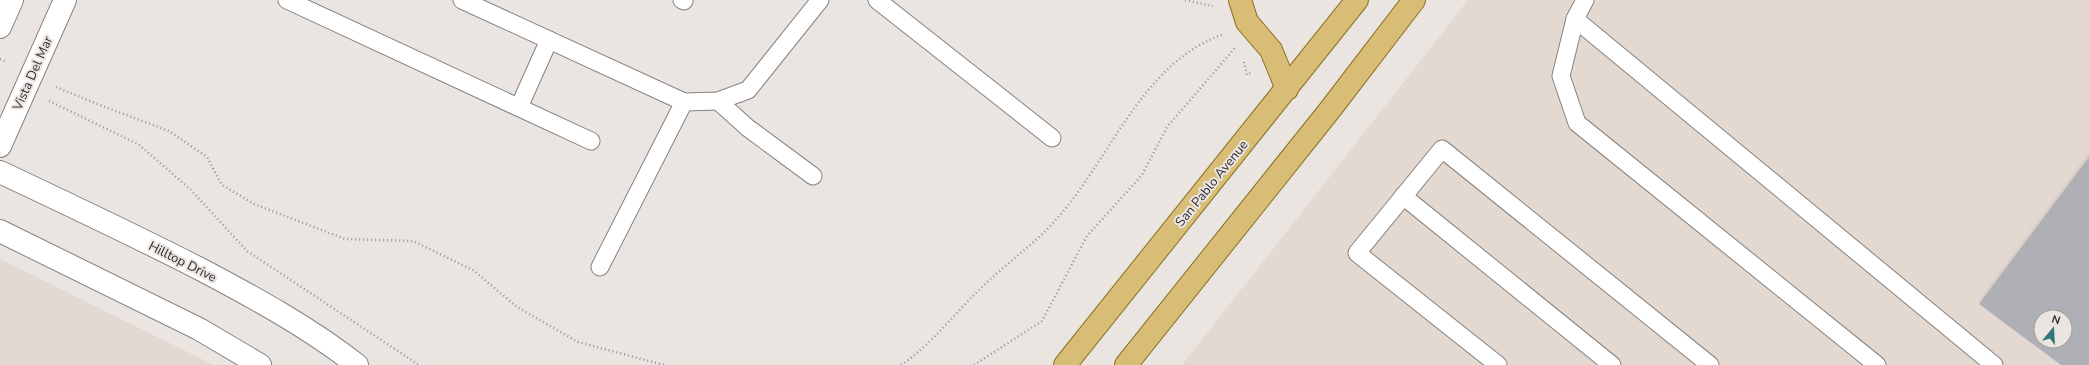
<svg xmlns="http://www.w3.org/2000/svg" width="2089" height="365" font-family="'Nunito Sans',sans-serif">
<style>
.built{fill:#e4d9d1;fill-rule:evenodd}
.building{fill:#afb0b5;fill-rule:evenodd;filter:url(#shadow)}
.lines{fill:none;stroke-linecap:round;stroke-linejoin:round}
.service-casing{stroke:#87827f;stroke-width:19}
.minor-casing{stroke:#87827f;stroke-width:24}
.secondary-casing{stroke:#87827f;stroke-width:24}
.primary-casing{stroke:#8c6f21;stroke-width:24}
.path{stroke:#969390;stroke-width:2.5;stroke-dasharray:1 3;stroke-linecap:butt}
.service{stroke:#fff;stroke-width:17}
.minor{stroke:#fff;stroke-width:22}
.secondary{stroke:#fff;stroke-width:22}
.primary{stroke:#d8bd76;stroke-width:22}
.labels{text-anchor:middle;stroke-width:4;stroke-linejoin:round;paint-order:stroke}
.street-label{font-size:13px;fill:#302f2d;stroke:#ebe5e2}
</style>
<defs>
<filter id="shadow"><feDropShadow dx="3.5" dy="-3.5" stdDeviation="2" flood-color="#0004"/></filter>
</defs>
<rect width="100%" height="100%" fill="#ebe5e2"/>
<!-- built -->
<g class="built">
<path d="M1468,0H2089V365H1182ZM2041,317H2065V341H2041Z"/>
<path d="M0,259L214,365H0Z"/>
</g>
<!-- building -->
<path class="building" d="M2089,157V365H2061L1979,304ZM2041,317H2065V341H2041Z"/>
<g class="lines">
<defs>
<g id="service">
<path d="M287,0L591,141"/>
<path d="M462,0L684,102L718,101L748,90L820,0"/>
<path d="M682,0L684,1"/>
<path d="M877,0L1052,138"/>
<path d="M1585,0L1575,19L1561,76L1577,123L1877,365"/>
<path d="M1575,19L1994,365"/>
<path d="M718,101L748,128L813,176"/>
<path d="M519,107L549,40"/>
<path d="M1403,196L1612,365"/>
<path d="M600,267L684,102"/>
<path d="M1498,365L1357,253L1442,149L1710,365"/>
</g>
<g id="minor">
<path d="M0,27L12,0"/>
<path d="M0,146L65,0"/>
</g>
<g id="secondary">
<path d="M0,172C68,204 136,236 202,270C255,298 310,328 357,365"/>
<path d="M0,231L199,329L260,365"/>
</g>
<g id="primary">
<path d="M1240,0L1247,22L1271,50L1287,89"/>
<path d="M1065,365L1357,0"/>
<path d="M1126,365L1329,111L1414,0"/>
</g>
</defs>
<!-- service casing -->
<use href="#service" class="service-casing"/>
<!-- minor casing -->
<use href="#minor" class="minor-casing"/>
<!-- secondary casing -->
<use href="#secondary" class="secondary-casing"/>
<!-- primary casing -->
<use href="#primary" class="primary-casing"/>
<!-- path -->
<g class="path">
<path d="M1185,0L1213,6"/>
<path d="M0,59L7,62"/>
<path d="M1244,62L1247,75L1252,72"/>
<path d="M56,87L105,107L169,131L207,157L222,185L254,204L345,239L413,241L473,270L517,307L578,342L664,365"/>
<path d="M49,101L138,144L190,189L247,251L419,365"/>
<path d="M901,365C931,345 955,313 981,288C1004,265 1031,247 1053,223C1110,162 1140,63 1224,34"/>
<path d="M974,365L1042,321L1087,236L1142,175L1167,127L1235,48"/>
</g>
<!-- service -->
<use href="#service" class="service"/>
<!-- minor -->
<use href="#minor" class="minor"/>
<!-- secondary -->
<use href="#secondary" class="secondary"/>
<!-- primary -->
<use href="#primary" class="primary"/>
</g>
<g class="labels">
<!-- street labels -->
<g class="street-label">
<text transform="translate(32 73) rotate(-66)" y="5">Vista Del Mar</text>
<text transform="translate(1211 183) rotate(-51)" y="5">San Pablo Avenue</text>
<text transform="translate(183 261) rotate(27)" y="5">Hilltop Drive</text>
</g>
</g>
<!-- north arrow -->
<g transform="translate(2053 329) rotate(18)"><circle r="19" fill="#ebe5e2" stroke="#a09c9a"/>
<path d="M0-3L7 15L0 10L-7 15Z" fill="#2f7876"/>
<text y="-6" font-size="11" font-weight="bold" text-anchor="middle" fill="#302f2d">N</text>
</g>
</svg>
